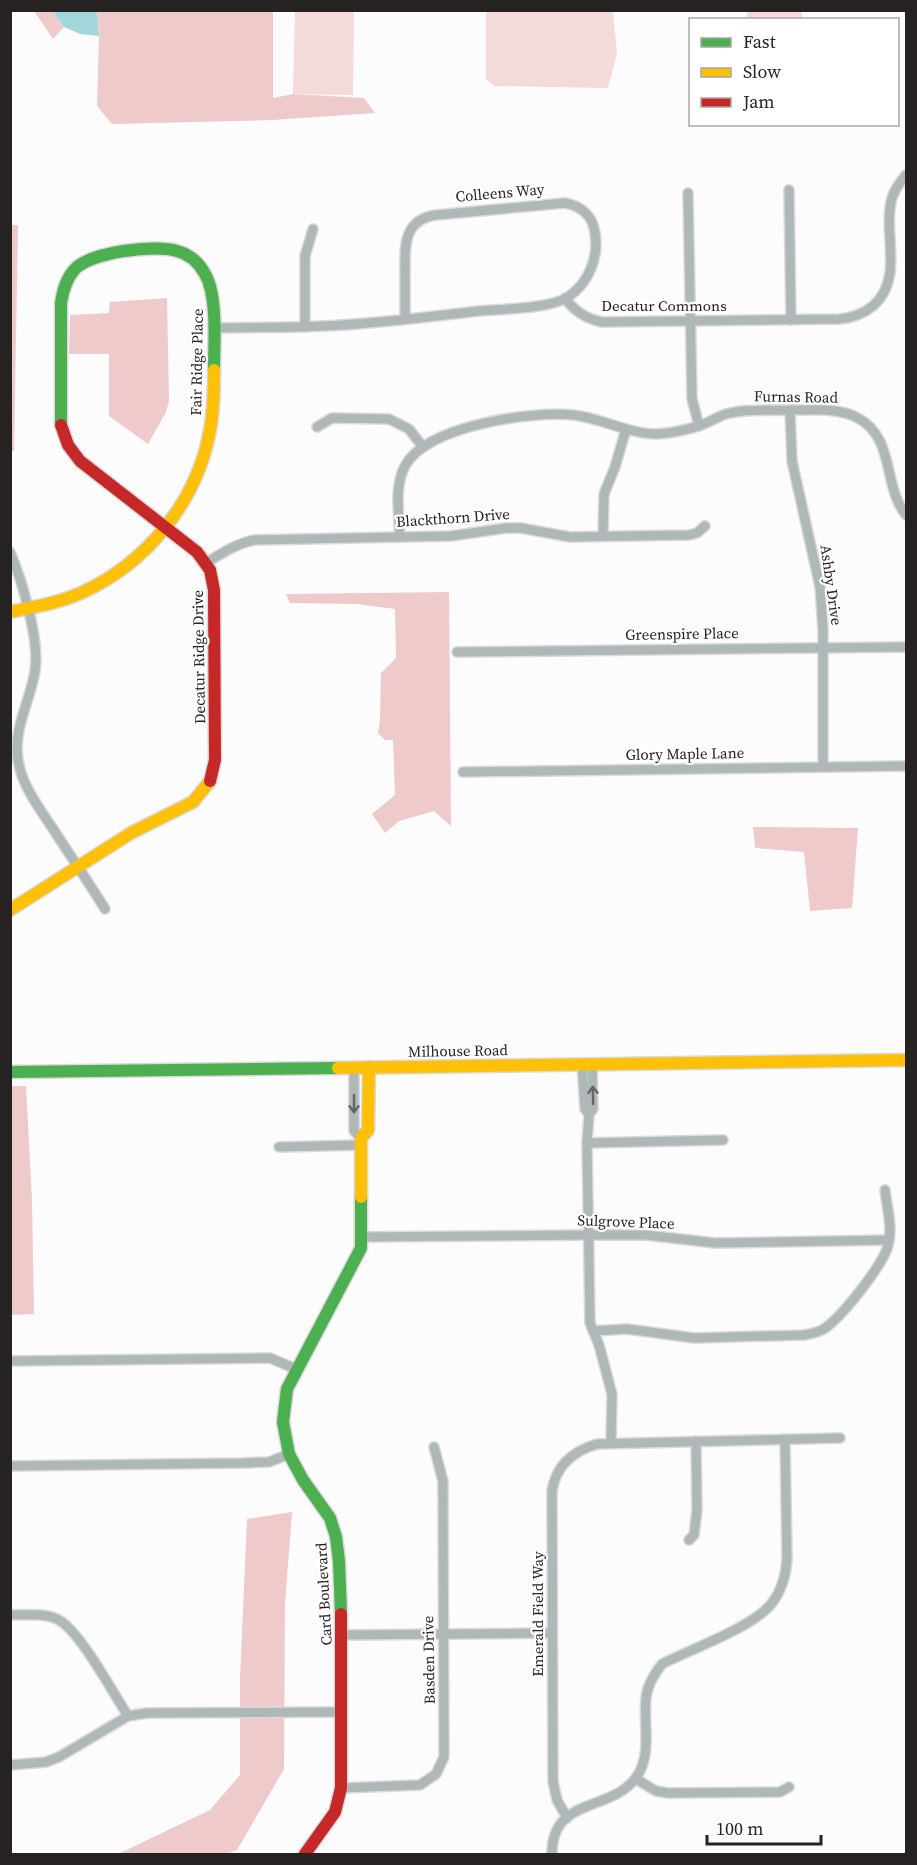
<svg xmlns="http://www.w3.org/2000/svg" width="917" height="1865" font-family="'Source Serif 4',serif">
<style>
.green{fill:#f4dad9}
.forest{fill:#efcaca}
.water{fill:#a2d8dc}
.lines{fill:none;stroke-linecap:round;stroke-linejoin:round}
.street-casing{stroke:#dbd9d9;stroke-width:12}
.fast-casing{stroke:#dbd9d9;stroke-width:15}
.slow-casing{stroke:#dbd9d9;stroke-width:15}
.jam-casing{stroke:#dbd9d9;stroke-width:15}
.street{stroke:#aeb8b9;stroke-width:9}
.fast{stroke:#4caf50;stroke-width:12}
.slow{stroke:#ffc107;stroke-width:12}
.jam{stroke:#c62828;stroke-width:12}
.oneway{stroke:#646666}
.labels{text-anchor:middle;stroke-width:4.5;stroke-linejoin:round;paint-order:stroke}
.street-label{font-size:15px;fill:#272222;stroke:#fff}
</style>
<rect width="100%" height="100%" fill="#fdfcfc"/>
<!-- green -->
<g class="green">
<path d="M295,11H354L353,95L293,94Z"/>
<path d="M486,11H613L617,53L608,88L494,86L486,79Z"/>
<rect x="747" y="11" width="55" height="8"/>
</g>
<!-- forest -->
<g class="forest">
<path d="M273,10V98L293,94L364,98L375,113L273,120L112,124L97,106L99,36L97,11Z"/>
<path d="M34,11H52L64,27L53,39Z"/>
<path d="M10,225H18L14,451H11Z"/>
<path d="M167,298L169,401L166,412L148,444L109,416V354H69L70,315L109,313L110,302Z"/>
<path d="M449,592L451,826L434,811L399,821L385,833L372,814L395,795L393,740H385L378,733L380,720L381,673L396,658L395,609L356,604L290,603L286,594Z"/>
<path d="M753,827L858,828L852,908L810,911L804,852L755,848Z"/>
<path d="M11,1086H26L32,1200L34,1314L11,1315Z"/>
<path d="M292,1512L285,1604L284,1769L237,1850L225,1854H118L210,1810L240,1775V1679L247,1519Z"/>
</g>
<!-- water -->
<path class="water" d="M52,11H97L99,36L80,34L64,27Z"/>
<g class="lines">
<defs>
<g id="street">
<path d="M789,190L791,320"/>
<path d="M688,193L692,399L699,426"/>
<path d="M565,298C574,311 587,319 602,322L839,319C853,318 863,314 873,306C905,278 882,233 892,198C895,189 900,182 906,175"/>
<path d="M305,327V256L313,229"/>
<path d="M213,328C250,327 287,328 323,326C375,324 427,317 478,311C502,309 549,309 568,297C589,283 599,257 595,233C593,216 581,206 565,203L436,215C402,220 405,248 405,275C405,290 405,304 405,319"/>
<path d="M790,410L792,461L820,587L823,629V767"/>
<path d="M317,427L332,418L389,419L409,429L423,447"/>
<path d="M603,536L604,494L615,467L626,429"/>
<path d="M400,537C399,514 394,486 405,466C427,425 532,411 573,415C602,418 628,434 657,434C672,433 687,430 701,425C710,422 717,417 726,414C747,408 772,411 794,410C807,410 822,409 835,411C842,412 850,414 856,417C896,437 882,485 906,515"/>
<path d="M10,552C22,580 40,641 35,671C30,702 13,728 18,760C22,787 41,810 55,832C72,858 89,883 105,909"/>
<path d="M206,563C222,553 236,544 254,540L451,536L506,528H521L570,537L689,535L697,533L705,526"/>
<path d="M457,652L906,647"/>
<path d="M463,772L906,766"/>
<path d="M582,1064L585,1109L589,1114L593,1109L592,1064"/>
<path d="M354,1067V1131L361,1138"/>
<path d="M589,1114L587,1143L590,1323L599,1345L612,1394L611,1443"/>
<path d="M587,1143L723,1140"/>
<path d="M279,1147L361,1145"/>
<path d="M361,1237L588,1235H646L715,1243L889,1240"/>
<path d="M593,1331L627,1329L694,1338L804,1335C809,1334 816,1333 822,1330C840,1320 882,1266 888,1246C893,1228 887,1208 885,1190"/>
<path d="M10,1361L270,1358L296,1369"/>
<path d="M10,1466L244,1463L269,1462L289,1454"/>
<path d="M689,1540L694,1535L697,1510L696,1441"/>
<path d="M10,1615C25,1615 44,1613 57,1619C79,1629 113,1693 128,1716"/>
<path d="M342,1635L552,1633"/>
<path d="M10,1765L46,1762L59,1757L128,1716L147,1713L341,1712"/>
<path d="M636,1779L656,1791L668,1793L780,1792L789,1787"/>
<path d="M341,1788L420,1785L436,1774L444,1757L443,1481L434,1447"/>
<path d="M567,1818L557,1800L553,1781L552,1491C556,1465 573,1451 597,1444L840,1438"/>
<path d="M552,1854C552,1797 609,1812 635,1779C653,1757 643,1723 646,1698C647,1686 655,1673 662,1664C691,1649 754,1627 772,1603C782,1590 786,1575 787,1559L785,1439"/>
</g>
<g id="fast">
<path d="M61,425V303C63,290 66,279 75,269C91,252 155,244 177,251C189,254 199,263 205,274C218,296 214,344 214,370"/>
<path d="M10,1072L338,1068"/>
<path d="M341,1614L339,1561L336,1537L330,1518L303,1480L289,1454L283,1422L287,1389L361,1248V1197"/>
</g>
<g id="slow">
<path d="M10,612C34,607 58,603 81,593C147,563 197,502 210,430C214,410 214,390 214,370"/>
<path d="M10,910L131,833L193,802L210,781"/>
<path d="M338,1068L906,1060"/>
<path d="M361,1197V1138L368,1130L369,1067"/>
</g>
<g id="jam">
<path d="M61,425L68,445L80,461L197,552L210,570L214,590L215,760L210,781"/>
<path d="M305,1854L335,1812L341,1788V1614"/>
</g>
</defs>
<!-- street casing -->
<use href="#street" class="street-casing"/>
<!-- fast casing -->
<use href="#fast" class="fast-casing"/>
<!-- slow casing -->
<use href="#slow" class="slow-casing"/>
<!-- jam casing -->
<use href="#jam" class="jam-casing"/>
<!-- street -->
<use href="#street" class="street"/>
<!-- fast -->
<use href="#fast" class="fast"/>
<!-- slow -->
<use href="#slow" class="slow"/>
<!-- jam -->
<use href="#jam" class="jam"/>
</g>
<!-- one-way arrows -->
<defs><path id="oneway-shaft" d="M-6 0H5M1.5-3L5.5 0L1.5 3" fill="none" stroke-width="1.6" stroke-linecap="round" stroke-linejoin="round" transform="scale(1.5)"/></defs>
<g class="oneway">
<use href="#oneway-shaft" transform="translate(593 1095) rotate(-91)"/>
<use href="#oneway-shaft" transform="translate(354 1104) rotate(90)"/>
</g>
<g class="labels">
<!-- street labels -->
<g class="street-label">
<text transform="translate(500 193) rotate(-5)" y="5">Colleens Way</text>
<text x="664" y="311">Decatur Commons</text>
<text transform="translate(197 362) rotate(-89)" y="5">Fair Ridge Place</text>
<text transform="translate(796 397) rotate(1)" y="5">Furnas Road</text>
<text transform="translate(453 518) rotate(-4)" y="5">Blackthorn Drive</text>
<text transform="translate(831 585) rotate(82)" y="5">Ashby Drive</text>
<text transform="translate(682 634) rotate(-1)" y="5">Greenspire Place</text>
<text transform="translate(199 657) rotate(-91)" y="5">Decatur Ridge Drive</text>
<text transform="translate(685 754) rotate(-1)" y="5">Glory Maple Lane</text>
<text transform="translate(458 1051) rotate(-1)" y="5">Milhouse Road</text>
<text transform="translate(626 1222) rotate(2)" y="5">Sulgrove Place</text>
<text transform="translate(324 1594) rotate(-93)" y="5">Card Boulevard</text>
<text transform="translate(538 1614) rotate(-90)" y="5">Emerald Field Way</text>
<text transform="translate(429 1660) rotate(-91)" y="5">Basden Drive</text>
</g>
</g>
<!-- border -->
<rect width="917" height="1865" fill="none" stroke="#272222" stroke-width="24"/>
<!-- legend -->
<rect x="689" y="18" width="210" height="108" fill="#ffffff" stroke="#a9a7a7" stroke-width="1.5"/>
<rect x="701" y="38" width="30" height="9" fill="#4caf50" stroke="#a9a7a7" stroke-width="1.5"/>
<text x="743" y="48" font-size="18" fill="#272222">Fast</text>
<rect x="701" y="68" width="30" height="9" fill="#ffc107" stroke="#a9a7a7" stroke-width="1.5"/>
<text x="743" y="78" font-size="18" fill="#272222">Slow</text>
<rect x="701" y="98" width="30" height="9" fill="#c62828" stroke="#a9a7a7" stroke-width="1.5"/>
<text x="743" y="108" font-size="18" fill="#272222">Jam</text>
<!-- scale -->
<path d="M707 1835v9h114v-9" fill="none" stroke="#272222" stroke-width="3"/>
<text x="716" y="1835" font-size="18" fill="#272222" stroke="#ffffff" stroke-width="4.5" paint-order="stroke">100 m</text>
</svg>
